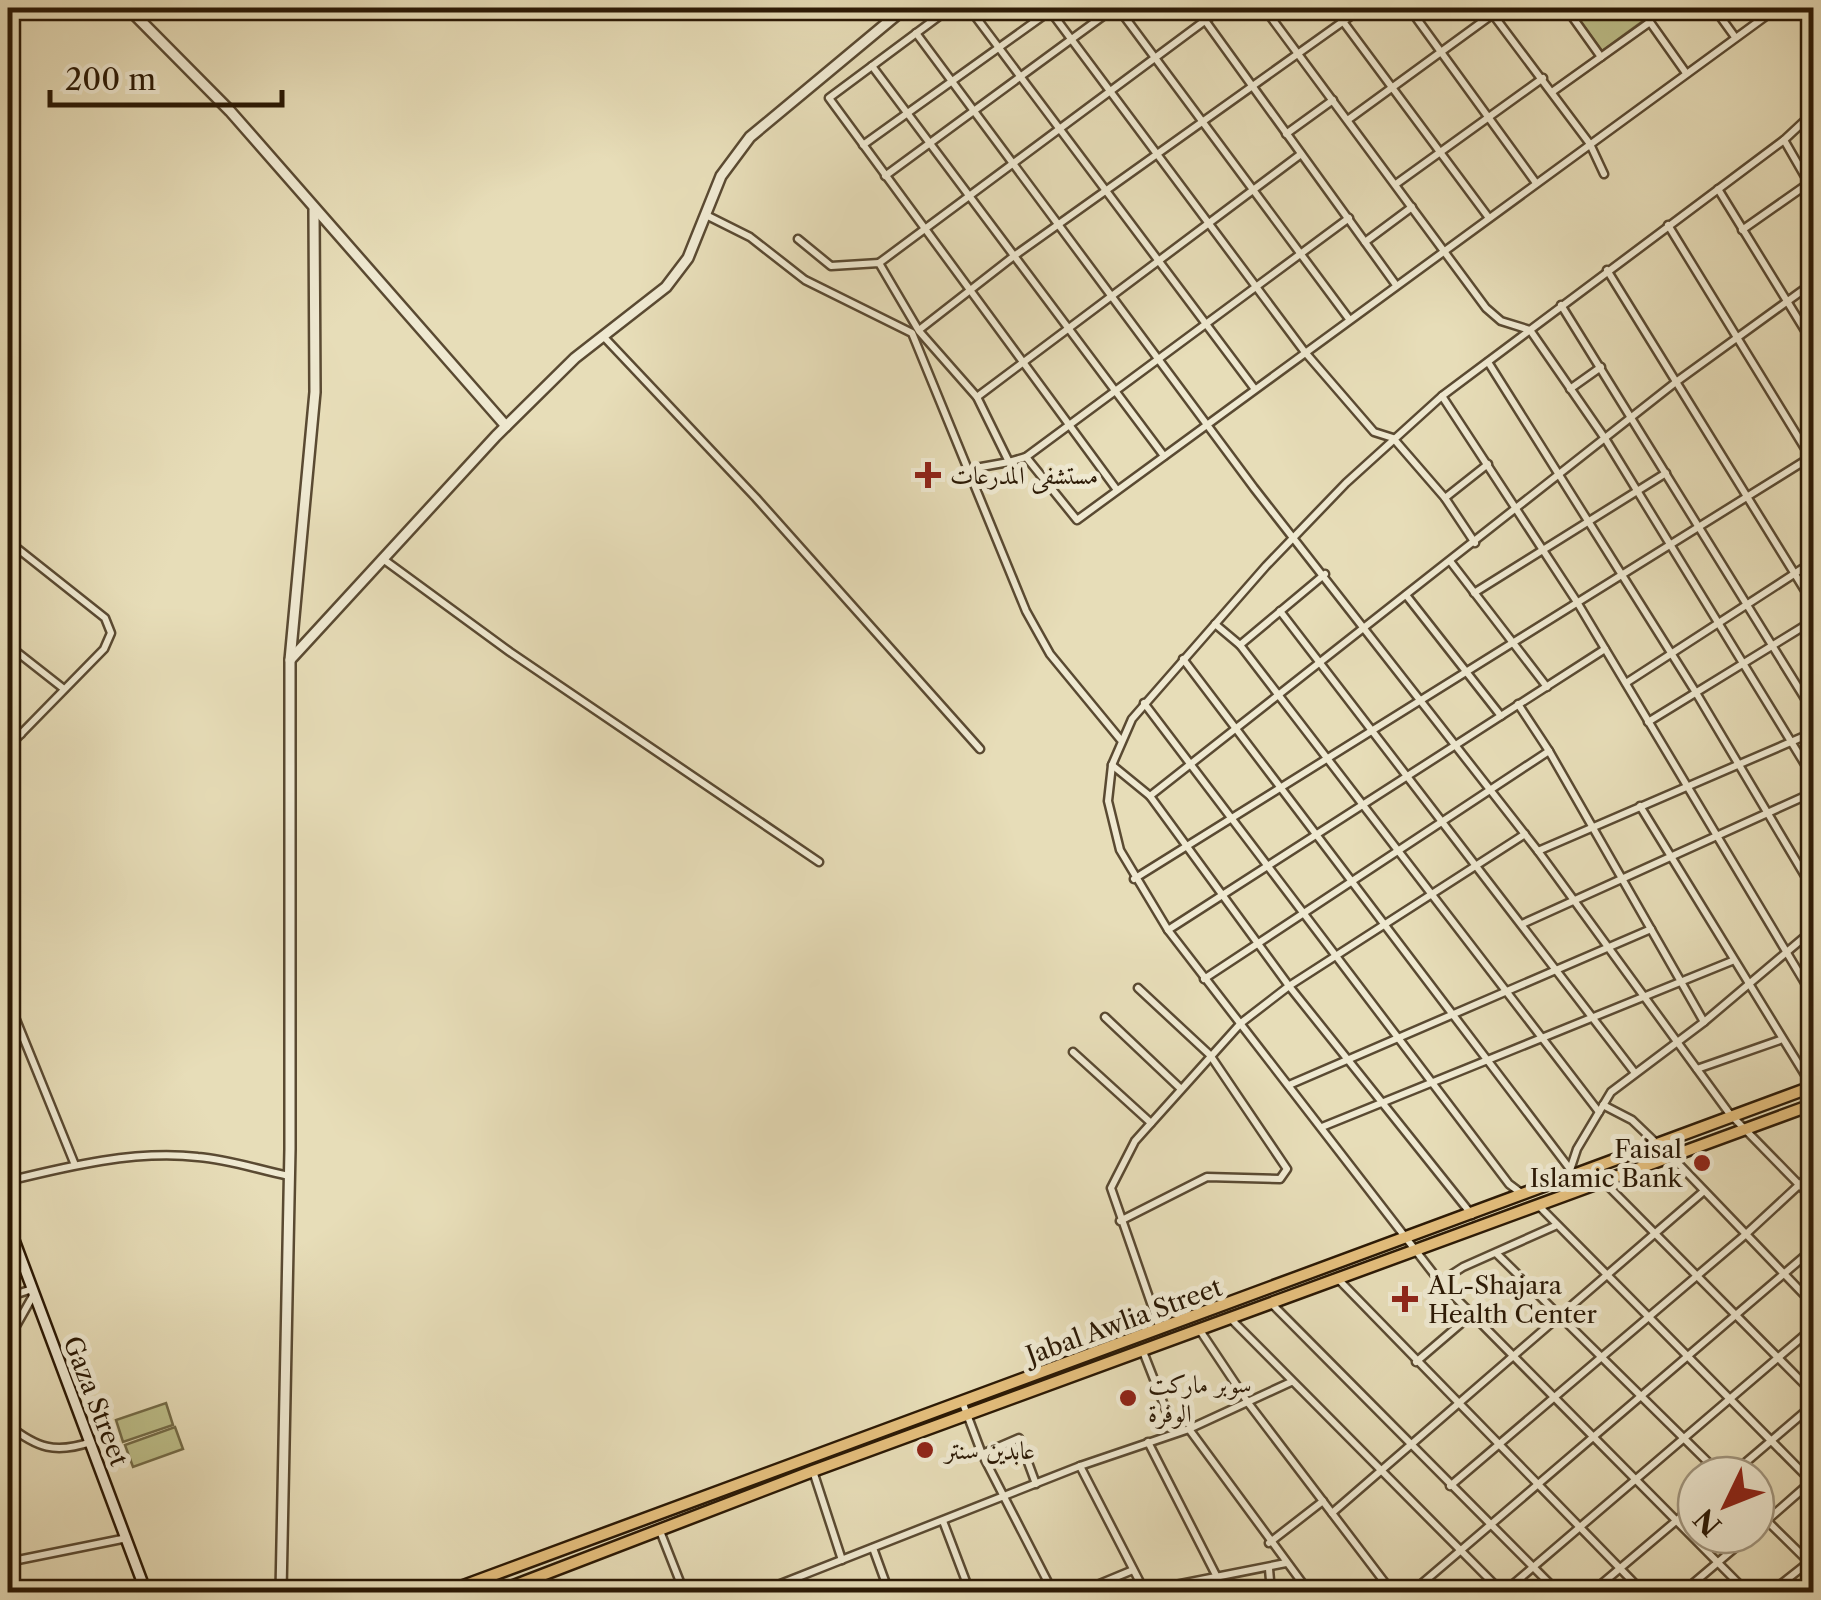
<svg xmlns="http://www.w3.org/2000/svg" width="1821" height="1600" font-family="'Libre Caslon Text',Amiri,serif">
<style>
.green{fill:#bdbf8a;stroke:#746c48;stroke-width:2.5}
.lines{fill:none;stroke-linecap:round;stroke-linejoin:round}
.minor-casing{stroke:#5a4a32;stroke-width:11}
.tertiary-casing{stroke:#5a4a32;stroke-width:14}
.secondary-casing{stroke:#2b1905;stroke-width:14}
.primary-casing{stroke:#2b1905;stroke-width:15}
.minor{stroke:#efe9d1;stroke-width:6}
.tertiary{stroke:#efe9d1;stroke-width:9}
.secondary{stroke:#efe9d1;stroke-width:9}
.primary{stroke:#e4be7c;stroke-width:10}
.poi-dot{fill:#8f2418;stroke:#efe9d1;stroke-width:4}
.labels{text-anchor:middle;stroke-width:10;stroke-linejoin:round;paint-order:stroke}
.poi-label{font-size:25px;fill:#2b1905;stroke:#efe9d1;text-anchor:start}
.street-label{font-size:25px;fill:#2b1905;stroke:#efe9d1}
</style>
<rect width="100%" height="100%" fill="#e7ddb8"/>
<filter id="stains"><feTurbulence type="fractalNoise" baseFrequency=".002" numOctaves="4"/><feColorMatrix values="0 0 0 0 .2 0 0 0 0 .09 0 0 0 0 .02 0 0 0 .5 -.17"/></filter>
<radialGradient id="worn" r=".72"><stop offset=".6" stop-color="#630" stop-opacity="0"/><stop offset="1" stop-color="#630" stop-opacity=".3"/></radialGradient>
<!-- green -->
<g class="green">
<path d="M1578,8H1634L1643,21L1602,51L1573,11Z"/>
<path d="M166,1403L173,1425L123,1442L116,1420Z"/>
<path d="M175,1427L183,1449L133,1467L125,1445Z"/>
</g>
<g class="lines">
<defs>
<g id="minor">
<path d="M950,8L829,98L1117,490"/>
<path d="M969,8L1254,388"/>
<path d="M1048,8L1304,351L1374,432L1393,438L1445,498L1475,543"/>
<path d="M1118,8L1349,319"/>
<path d="M1196,8L1396,285"/>
<path d="M1264,8L1486,308L1501,321L1530,330L1606,440L1814,779"/>
<path d="M1333,8L1489,218"/>
<path d="M1409,8L1536,183"/>
<path d="M1488,8L1590,144L1604,174"/>
<path d="M1566,8L1601,57"/>
<path d="M1640,8L1686,73"/>
<path d="M1714,8L1735,37"/>
<path d="M916,33L1254,488L1538,851L1729,1113L1814,1200"/>
<path d="M872,66L1164,456"/>
<path d="M1552,92L1650,22"/>
<path d="M1349,119L1493,14"/>
<path d="M1286,134L1333,100"/>
<path d="M1784,140L1814,192"/>
<path d="M863,145L1054,8"/>
<path d="M885,176L1114,8"/>
<path d="M1396,184L1543,78"/>
<path d="M1718,189L1814,345"/>
<path d="M706,215L750,237L805,280L912,333L1026,611L1050,654L1120,739"/>
<path d="M1668,225L1814,463"/>
<path d="M1742,230L1809,183"/>
<path d="M798,239L831,266L879,263L919,331L977,397L1009,462L1026,457L1077,520L1777,8"/>
<path d="M1365,242L1412,207"/>
<path d="M879,263L1222,8"/>
<path d="M1607,270L1814,605"/>
<path d="M1561,305L1814,713"/>
<path d="M919,330L1014,256L1362,8"/>
<path d="M603,336L756,498L980,749"/>
<path d="M1488,362L1695,691L1814,891"/>
<path d="M1570,389L1601,367"/>
<path d="M1442,396L1577,602L1814,998"/>
<path d="M977,397L1301,154"/>
<path d="M1026,457L1349,218"/>
<path d="M970,469L1009,462"/>
<path d="M1445,498L1488,464"/>
<path d="M8,541L105,618L111,633L104,649L8,747"/>
<path d="M383,559L510,652L819,862"/>
<path d="M1450,561L1547,687"/>
<path d="M1474,593L1666,473"/>
<path d="M1406,595L1501,716"/>
<path d="M1280,611L1635,1073"/>
<path d="M1215,624L1240,645L1325,574"/>
<path d="M8,645L64,689"/>
<path d="M1240,645L1599,1112"/>
<path d="M1183,659L1570,1169"/>
<path d="M1626,683L1814,561"/>
<path d="M1144,703L1509,1184L1521,1193"/>
<path d="M1518,704L1549,751L1704,1022"/>
<path d="M1648,722L1814,620"/>
<path d="M8,724L21,734"/>
<path d="M1112,765L1150,796L1289,986L1472,1215"/>
<path d="M1150,796L1676,382L1814,282"/>
<path d="M1640,806L1812,1086"/>
<path d="M1538,851L1814,732"/>
<path d="M1134,879L1814,455"/>
<path d="M1522,924L1814,792"/>
<path d="M1168,930L1605,649"/>
<path d="M1204,979L1549,751"/>
<path d="M8,1000L75,1165"/>
<path d="M1105,1017L1181,1089"/>
<path d="M1073,1052L1151,1123"/>
<path d="M1697,1069L1780,1040"/>
<path d="M1289,1085L1651,929"/>
<path d="M1603,1105L1632,1120L1656,1143"/>
<path d="M1322,1127L1732,961"/>
<path d="M1672,1157L1814,1305"/>
<path d="M1570,1170L1577,1149L1611,1092L1704,1022L1814,929"/>
<path d="M8,1181C69,1166 135,1150 198,1157C228,1159 259,1170 289,1176"/>
<path d="M1604,1182L1814,1394"/>
<path d="M1539,1206L1814,1484"/>
<path d="M1120,1221L1207,1177L1280,1179L1287,1169L1210,1055L1138,988"/>
<path d="M1496,1253L1721,1475"/>
<path d="M1339,1280L1643,1592"/>
<path d="M1440,1282L1463,1267L1555,1226"/>
<path d="M8,1297L32,1289"/>
<path d="M1272,1304L1558,1592"/>
<path d="M1232,1320L1502,1592"/>
<path d="M1160,1329L1111,1188L1135,1141L1241,1023L1289,986L1525,834"/>
<path d="M1201,1332L1249,1404L1392,1592"/>
<path d="M8,1340L34,1294"/>
<path d="M1144,1354L1175,1433"/>
<path d="M1416,1362L1472,1314"/>
<path d="M962,1401L982,1454L1053,1592"/>
<path d="M8,1425C37,1448 55,1454 91,1442"/>
<path d="M1189,1429L1309,1592"/>
<path d="M1148,1442L1218,1579"/>
<path d="M8,1446L19,1434"/>
<path d="M982,1454L1019,1438L1036,1484"/>
<path d="M1080,1466L1145,1592"/>
<path d="M813,1471L842,1560"/>
<path d="M1731,1475L1814,1404"/>
<path d="M1450,1486L1745,1235L1814,1171"/>
<path d="M1756,1510L1814,1567"/>
<path d="M1332,1513L1704,1191"/>
<path d="M943,1521L970,1592"/>
<path d="M1756,1530L1813,1480"/>
<path d="M660,1531L684,1592"/>
<path d="M1269,1543L1323,1501"/>
<path d="M873,1548L889,1592"/>
<path d="M8,1562L127,1538"/>
<path d="M1269,1569L1271,1592"/>
<path d="M1145,1591L1286,1563"/>
<path d="M760,1592L1080,1466L1189,1429L1291,1382"/>
<path d="M1080,1592L1133,1570"/>
<path d="M1412,1592L1814,1248"/>
<path d="M1504,1592L1814,1327"/>
<path d="M1592,1592L1696,1504"/>
<path d="M1683,1592L1750,1535"/>
<path d="M1747,1592L1440,1282L1168,930L1120,850L1108,801L1112,765L1132,719L1266,566L1346,483L1442,396L1784,140L1814,112"/>
<path d="M1771,1592L1814,1558"/>
</g>
<g id="tertiary">
<path d="M128,8L230,111L506,426"/>
<path d="M290,660L496,436L575,358L666,287L688,258L721,176L750,137L905,8"/>
<path d="M281,1592L290,1149V660L315,392L314,210"/>
</g>
<path id="secondary" d="M8,1224L146,1592"/>
<g id="primary">
<path d="M447,1592L1814,1086"/>
<path d="M498,1592L813,1471L1814,1104"/>
</g>
</defs>
<!-- minor casing -->
<use href="#minor" class="minor-casing"/>
<!-- tertiary casing -->
<use href="#tertiary" class="tertiary-casing"/>
<!-- secondary casing -->
<use href="#secondary" class="secondary-casing"/>
<!-- primary casing -->
<use href="#primary" class="primary-casing"/>
<!-- minor -->
<use href="#minor" class="minor"/>
<!-- tertiary -->
<use href="#tertiary" class="tertiary"/>
<!-- secondary -->
<use href="#secondary" class="secondary"/>
<!-- primary -->
<use href="#primary" class="primary"/>
</g>
<!-- markers -->
<g class="poi-dot">
<path d="M923 460h10v10h10v10h-10v10h-10v-10h-10v-10h10z"/>
<circle cx="1702" cy="1163" r="10"/>
<path d="M1400 1284h10v10h10v10h-10v10h-10v-10h-10v-10h10z"/>
<circle cx="1128" cy="1398" r="10"/>
<circle cx="925" cy="1450" r="10"/>
</g>
<g class="labels">
<!-- poi labels -->
<g class="poi-label">
<text x="950" y="484">مستشفى المدرعات</text>
<text x="1682" y="1158" text-anchor="end">Faisal<tspan x="1682" dy="29">Islamic Bank</tspan></text>
<text x="1428" y="1294">AL-Shajara<tspan x="1428" dy="29">Health Center</tspan></text>
<text x="1148" y="1393">سوبر ماركت<tspan x="1148" dy="29">الوفرة</tspan></text>
<text x="945" y="1459">عابدين سنتر</text>
</g>
<!-- street labels -->
<g class="street-label">
<text transform="translate(1124 1321) rotate(-20)" y="9">Jabal Awlia Street</text>
<text transform="translate(96 1401) rotate(69)" y="9">Gaza Street</text>
</g>
</g>
<!-- margin -->
<rect width="1821" height="1600" fill="none" stroke="#e7ddb8" stroke-width="40"/>
<rect x="10" y="10" width="1801" height="1580" fill="none" stroke="#2b1905" stroke-width="5"/>
<rect x="20" y="20" width="1781" height="1560" fill="none" stroke="#2b1905" stroke-width="2.5"/>
<!-- north arrow -->
<g transform="translate(1726 1505) rotate(227)"><circle r="48" fill="#efe9d1" stroke="#a1967f" stroke-width="2.5"/>
<path d="M0-8L18 38L0 25L-18 38Z" fill="#8f2418"/>
<text y="-15" font-size="28" font-weight="bold" text-anchor="middle" fill="#2b1905">N</text>
</g>
<!-- scale -->
<path d="M50 90v15h232v-15" fill="none" stroke="#2b1905" stroke-width="5"/>
<text x="65" y="90" font-size="30" fill="#2b1905" stroke="#efe9d1" stroke-width="8" paint-order="stroke">200 m</text>
<rect width="100%" height="100%" filter="url(#stains)"/>
<rect width="100%" height="100%" fill="url(#worn)"/>
</svg>
